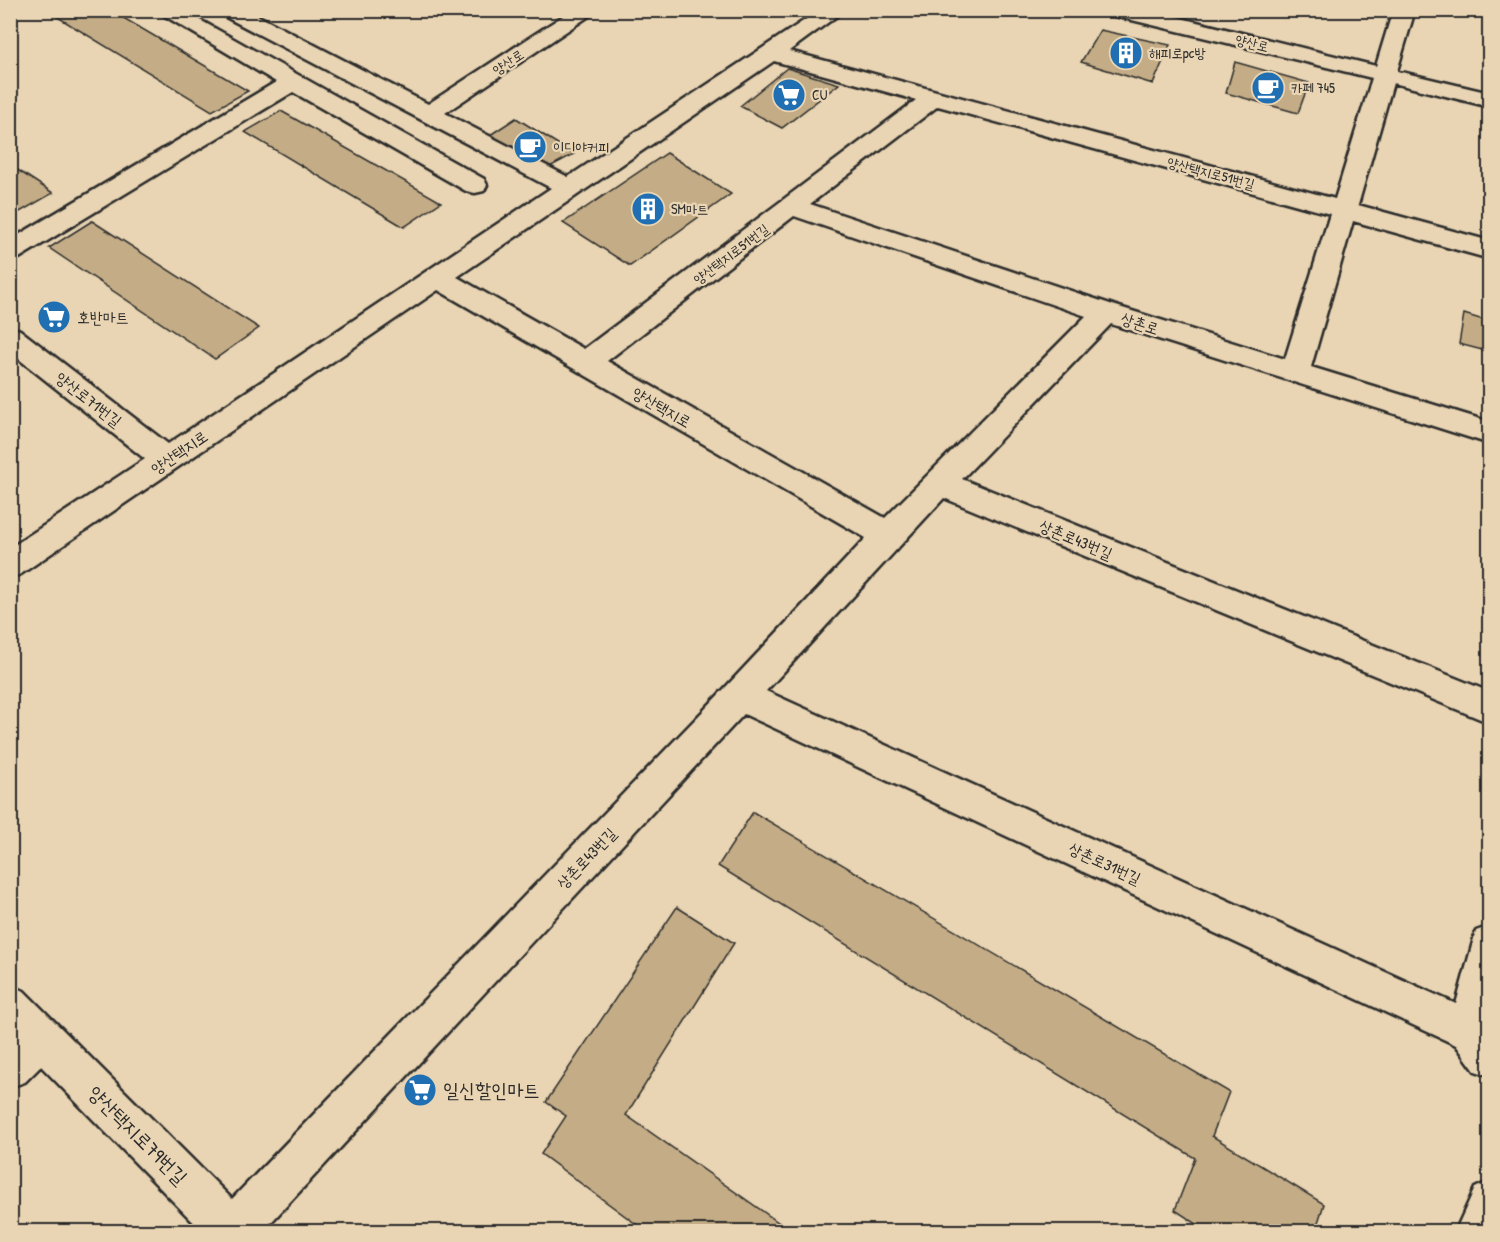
<svg xmlns="http://www.w3.org/2000/svg" width="1500" height="1242" font-family="'Patrick Hand','Poor Story',sans-serif">
<style>
.building{fill:#c4ad86;stroke:#2b2b2b;stroke-width:1.5}
.lines{fill:none;stroke-linecap:round;stroke-linejoin:round}
.minor-casing{stroke:#2b2b2b;stroke-width:5}
.minor{fill:#e9d5b3;fill-rule:evenodd}
.labels{text-anchor:middle;stroke-width:4.5;stroke-linejoin:round;paint-order:stroke}
.far-street-label{font-size:14px;fill:#2b2b2b;stroke:#e9d5b3}
.far-poi-label{font-size:14px;fill:#2b2b2b;stroke:#e9d5b3;text-anchor:start}
.poi-label{font-size:16px;fill:#2b2b2b;stroke:#e9d5b3;text-anchor:start}
.street-label{font-size:16px;fill:#2b2b2b;stroke:#e9d5b3}
.near-poi-label{font-size:20px;fill:#2b2b2b;stroke:#e9d5b3;text-anchor:start}
.near-street-label{font-size:20px;fill:#2b2b2b;stroke:#e9d5b3}
</style>
<rect width="100%" height="100%" fill="#e9d5b3"/>
<filter id="ink" filterUnits="userSpaceOnUse"><feTurbulence type="fractalNoise" baseFrequency=".0167" numOctaves="2"/><feDisplacementMap in="SourceGraphic" scale="12" xChannelSelector="R" yChannelSelector="G"/><feConvolveMatrix kernelMatrix="1 2 1 2 8 2 1 2 1" color-interpolation-filters="sRGB"/></filter>
<g filter="url(#ink)">
<!-- building -->
<g class="building">
<path d="M46,10H110L248,91L212,111Z"/>
<path d="M1100,30L1170,45L1153,84L1081,62Z"/>
<path d="M1235,62L1309,83L1298,113L1226,93Z"/>
<path d="M787,68L839,84L782,128L740,106Z"/>
<path d="M281,111L441,202L404,227L245,132Z"/>
<path d="M516,118L574,154L546,169L484,139Z"/>
<path d="M667,153L731,194L630,266L563,223Z"/>
<path d="M10,165L53,193L11,217H10Z"/>
<path d="M92,221L259,328L215,359L49,248Z"/>
<path d="M1464,314L1490,322V352L1459,344Z"/>
<path d="M753,812L1229,1092L1212,1136L1324,1204L1315,1232H1209L1175,1210L1195,1158L718,866Z"/>
<path d="M677,907L734,943L626,1115L792,1232H647L541,1154L566,1116L546,1102Z"/>
</g>
<g class="lines">
<defs>
<g id="minor">
<path d="M155,10H182L484,179L487,185L484,191L475,193L466,191L293,92L19,258L10,261V240L276,82Z"/>
<path d="M220,10H247L428,104L572,10H598L445,113L568,177L820,10H845L789,51L1335,199L1372,78L1111,15L1109,10H1148L1376,66L1393,10H1415L1397,71L1490,93V107L1393,83L1358,205L1490,241V259L1353,221L1311,367L1490,422V444L1111,324L962,479L1490,692V723L944,498L766,691L1456,1004L1476,931L1490,926V1076L1475,1071L1456,1045L744,714L262,1232H203L41,1066L25,1082L10,1087V1039L13,1037L10,1034V985L24,991L232,1199L707,707L866,538L438,290L21,574L10,578V548L145,459L10,352V327L20,330L168,444L551,188L222,15ZM774,61L916,100L584,349L457,277ZM938,106L1330,214L1285,359L1116,306L810,204ZM794,216L1086,316L885,518L607,361Z"/>
<path d="M1490,1181V1232H1455L1475,1188Z"/>
</g>
</defs>
<!-- minor casing -->
<use href="#minor" class="minor-casing"/>
<!-- minor -->
<use href="#minor" class="minor"/>
</g>
</g>
<!-- icons -->
<defs>
<symbol id="building-disc" viewBox="-11 -11 22 22"><circle r="9.5" fill="#1f6fb2" stroke="#e9d5b3"/><path d="M-4-6H4V6H1V3H-1V6H-4ZM-2.5-4.3h1.7v1.8h-1.7ZM.8-4.3h1.7v1.8H.8ZM-2.5-1h1.7V.8h-1.7ZM.8-1h1.7V.8H.8Z" fill="#fff"/></symbol>
<symbol id="cafe-disc" viewBox="-11 -11 22 22"><circle r="9.5" fill="#1f6fb2" stroke="#e9d5b3"/><path d="M-5.5-4.5H6V0H3Q3 3.5 0 3.5H-2.5Q-5.5 3.5-5.5 0ZM3-3.2v2h1.7v-2ZM-6 4.5H4V6H-6Z" fill="#fff"/></symbol>
<symbol id="supermarket-disc" viewBox="-11 -11 22 22"><circle r="9.5" fill="#1f6fb2" stroke="#e9d5b3"/><path d="M-6-5.5h2.5l.6 2H6L4.5 2H-2.5L-4.4-4H-6ZM-1.5 3.2a1.3 1.3 0 1 0 .1 0ZM3 3.2a1.3 1.3 0 1 0 .1 0Z" fill="#fff"/></symbol>
</defs>
<g fill-rule="evenodd">
<use href="#building-disc" x="1107" y="34" width="38" height="38"/>
<use href="#cafe-disc" x="1249" y="69" width="38" height="38"/>
<use href="#supermarket-disc" x="770" y="76" width="38" height="38"/>
<use href="#cafe-disc" x="511" y="128" width="38" height="38"/>
<use href="#building-disc" x="629" y="190" width="38" height="38"/>
<use href="#supermarket-disc" x="35" y="298" width="38" height="38"/>
<use href="#supermarket-disc" x="401" y="1071" width="38" height="38"/>
</g>
<g class="labels">
<!-- far-street labels -->
<g class="far-street-label">
<text transform="translate(1252 43) rotate(14)" y="5">양산로</text>
<text transform="translate(508 62) rotate(-33)" y="5">양산로</text>
<text transform="translate(1211 173) rotate(15)" y="5">양산택지로51번길</text>
<text transform="translate(731 254) rotate(-37)" y="5">양산택지로51번길</text>
</g>
<!-- far-poi labels -->
<g class="far-poi-label">
<text x="1149" y="58">해피로pc방</text>
<text x="1291" y="93">카페 745</text>
<text x="812" y="100">CU</text>
<text x="553" y="152">이디야커피</text>
<text x="671" y="214">SM마트</text>
</g>
<!-- poi labels -->
<g class="poi-label">
<text x="77" y="323">호반마트</text>
</g>
<!-- street labels -->
<g class="street-label">
<text transform="translate(1140 323) rotate(18)" y="6">상촌로</text>
<text transform="translate(89 399) rotate(38)" y="6">양산로71번길</text>
<text transform="translate(662 407) rotate(30)" y="6">양산택지로</text>
<text transform="translate(179 452) rotate(-34)" y="6">양산택지로</text>
<text transform="translate(1076 539) rotate(23)" y="6">상촌로43번길</text>
<text transform="translate(586 858) rotate(-46)" y="6">상촌로43번길</text>
<text transform="translate(1105 863) rotate(25)" y="6">상촌로31번길</text>
</g>
<!-- near-poi labels -->
<g class="near-poi-label">
<text x="443" y="1097">일신할인마트</text>
</g>
<!-- near-street labels -->
<g class="near-street-label">
<text transform="translate(138 1135) rotate(45)" y="7">양산택지로79번길</text>
</g>
</g>
<!-- margin -->
<rect width="1500" height="1242" fill="none" stroke="#e9d5b3" stroke-width="36"/>
<rect x="18" y="18" width="1464" height="1206" fill="none" stroke="#2b2b2b" stroke-width="2" filter="url(#ink)"/>
</svg>
